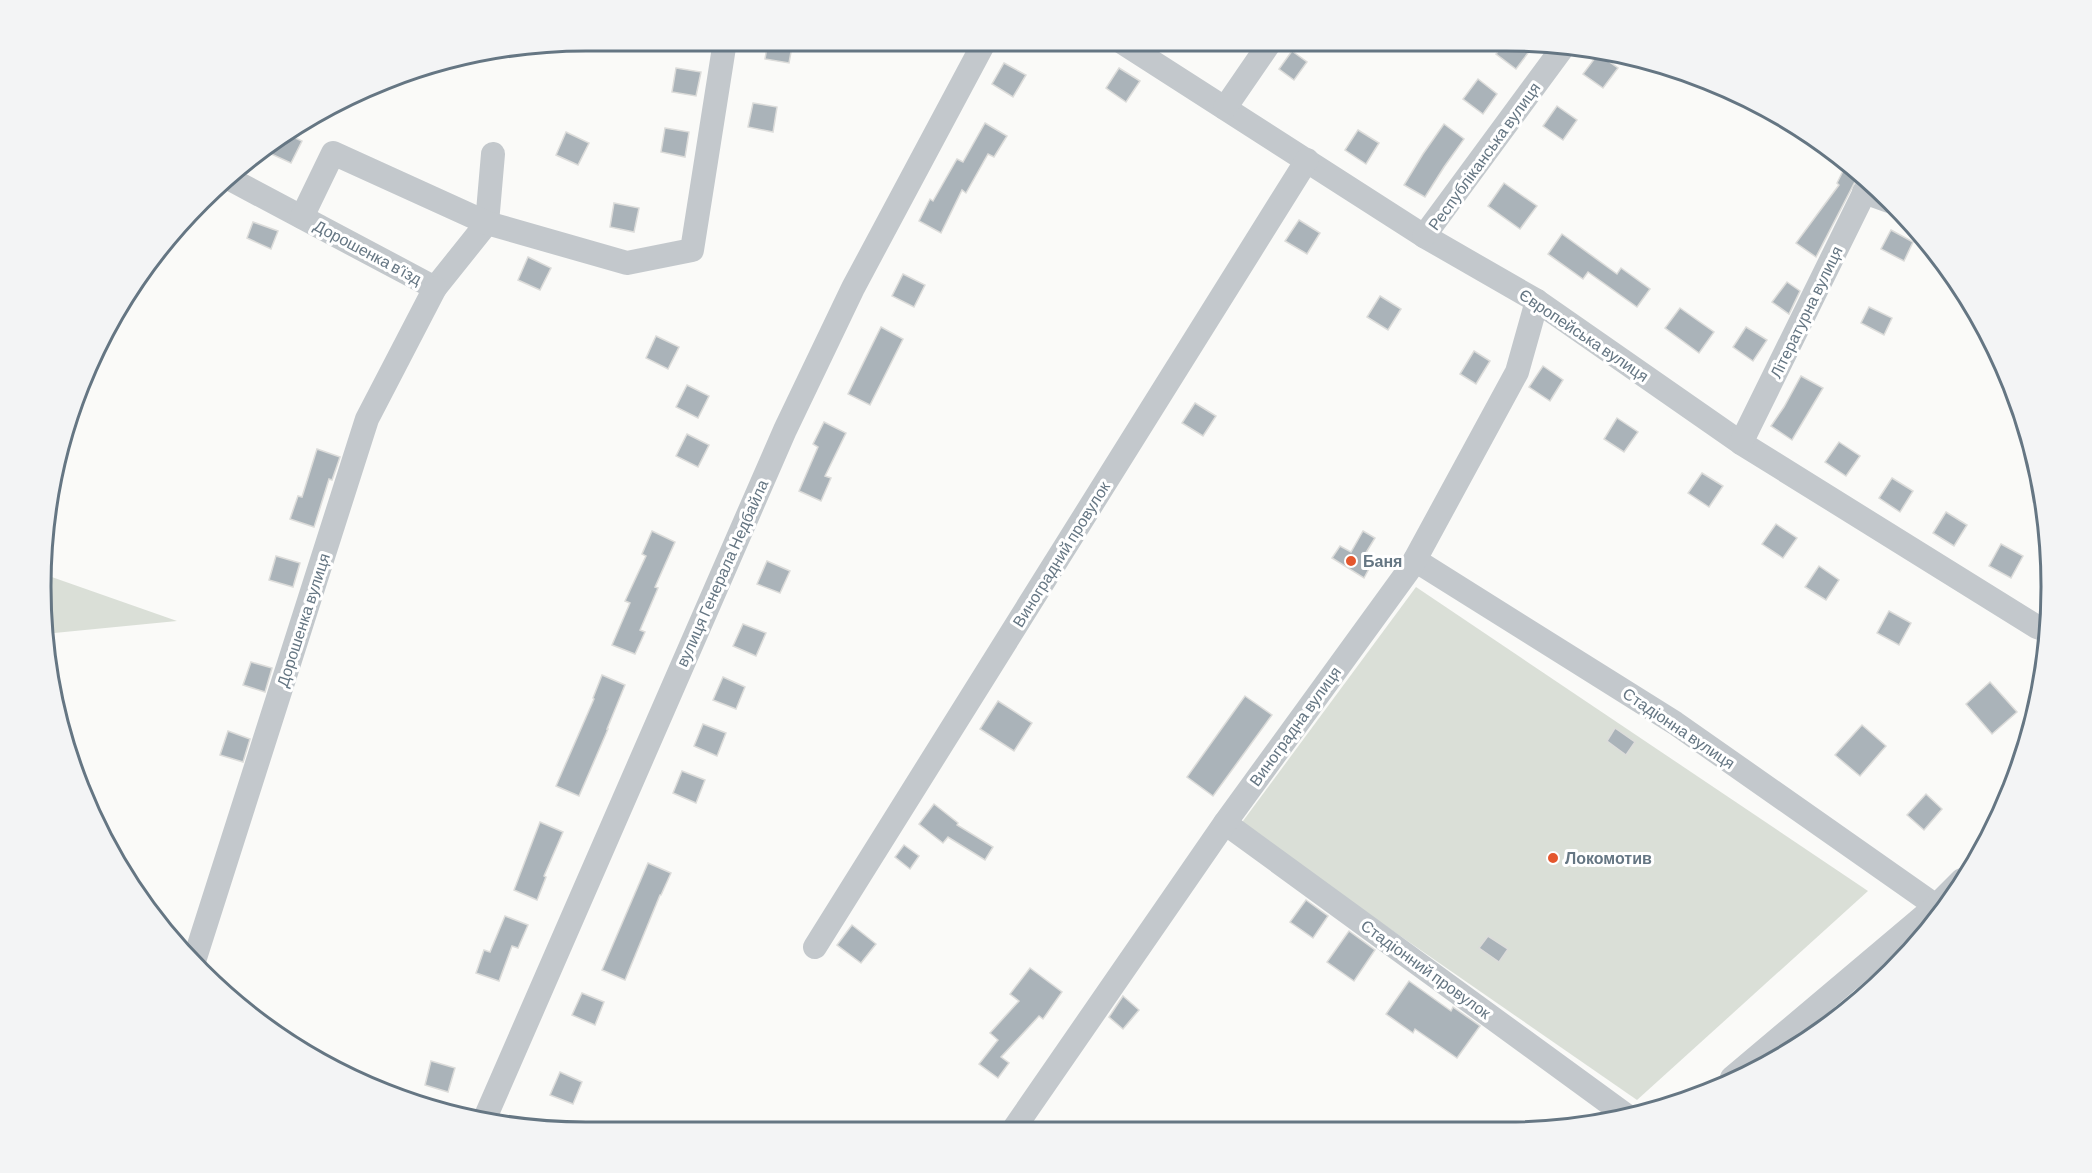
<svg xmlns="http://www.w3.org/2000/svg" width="2092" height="1173" font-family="Barlow,sans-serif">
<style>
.green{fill:#dadfd7}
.building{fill:#aab3b9;stroke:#dcdcda;stroke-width:1.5}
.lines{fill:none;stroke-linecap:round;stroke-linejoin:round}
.minor{stroke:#c3c8cc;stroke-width:24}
.poi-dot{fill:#e4572e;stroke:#fff;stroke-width:2}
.labels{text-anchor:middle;stroke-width:6;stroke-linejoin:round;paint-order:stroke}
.street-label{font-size:16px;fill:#657683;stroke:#fff}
.poi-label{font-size:16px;font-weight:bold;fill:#657683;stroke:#fff;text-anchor:start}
.rim{fill:none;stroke:#657683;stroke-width:3}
</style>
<rect width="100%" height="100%" fill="#fafaf8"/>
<!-- green -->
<g class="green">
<path d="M46,575L177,621L44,634L42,622Z"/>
<path d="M1416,587L1868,891L1637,1100L1240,825Z"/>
</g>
<!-- building -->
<g class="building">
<path d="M768,41H793L789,63L765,59Z"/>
<path d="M1505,42H1521L1531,49L1516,69L1496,54Z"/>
<path d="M1292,51L1307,62L1294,80L1279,69Z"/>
<path d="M1598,54L1618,68L1603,88L1583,74Z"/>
<path d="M1004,63L1026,75L1013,97L992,84Z"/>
<path d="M676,68L701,72L696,96L672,92Z"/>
<path d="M1119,68L1140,81L1126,102L1106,88Z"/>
<path d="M1478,79L1497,94L1483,114L1463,99Z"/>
<path d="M753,103L777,107L773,132L748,127Z"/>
<path d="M1557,106L1577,120L1563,140L1543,126Z"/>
<path d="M985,123L1007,136L994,157L988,154L966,193L962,190L941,233L919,221L930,199L933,201L957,159L963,162Z"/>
<path d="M1444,124L1464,139L1444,167L1425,197L1404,185L1423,154Z"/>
<path d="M665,128L689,132L685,157L661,152Z"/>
<path d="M1358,130L1379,143L1366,164L1345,150Z"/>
<path d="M566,132L589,143L578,165L556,155Z"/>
<path d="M289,135L302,141L291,163L269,153L274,143Z"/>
<path d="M1847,163L1860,172L1816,257L1796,243L1839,185L1837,183Z"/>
<path d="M1504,183L1537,206L1520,229L1488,206Z"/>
<path d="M614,203L639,208L634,232L610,227Z"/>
<path d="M1299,220L1320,233L1307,254L1285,241Z"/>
<path d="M253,222L278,231L271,249L247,238Z"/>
<path d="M1891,230L1913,242L1904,261L1881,249Z"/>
<path d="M1562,234L1617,274L1621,268L1650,289L1637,307L1588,272L1583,279L1548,254Z"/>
<path d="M528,257L551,268L540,290L518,280Z"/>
<path d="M903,274L925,285L914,307L892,296Z"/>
<path d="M1787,282L1800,291L1789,314L1772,302Z"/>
<path d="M1380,296L1401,309L1388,330L1367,317Z"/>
<path d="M1869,307L1892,318L1884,335L1861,323Z"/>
<path d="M1680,308L1714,332L1699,353L1665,328Z"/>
<path d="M881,327L903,339L870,405L848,394Z"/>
<path d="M1746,327L1767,340L1753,361L1733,347Z"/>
<path d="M656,336L679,347L668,369L646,358Z"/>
<path d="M1474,351L1490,361L1476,384L1460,374Z"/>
<path d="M1543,366L1563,380L1550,401L1529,387Z"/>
<path d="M1801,376L1823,388L1792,440L1771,426L1784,407Z"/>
<path d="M687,385L709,396L698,418L676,407Z"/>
<path d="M1195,403L1216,416L1203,436L1182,423Z"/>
<path d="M1617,418L1638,432L1624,452L1604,439Z"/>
<path d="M824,422L846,433L825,476L831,478L821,501L799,491L818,447L813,444Z"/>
<path d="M687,434L709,445L698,467L676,456Z"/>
<path d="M1839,442L1860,456L1846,476L1825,462Z"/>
<path d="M317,449L340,457L332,480L329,479L314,527L290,519L298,496L302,497Z"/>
<path d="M1702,473L1723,486L1709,507L1688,493Z"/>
<path d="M1892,478L1913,491L1900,512L1879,498Z"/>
<path d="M1946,512L1967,525L1954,546L1933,533Z"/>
<path d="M1776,524L1797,538L1783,558L1762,544Z"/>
<path d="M652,531L675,542L655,587L658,588L640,630L645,632L635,654L612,645L630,603L625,601L646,556L642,554Z"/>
<path d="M1363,531L1375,538L1362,559L1371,565L1364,578L1332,558L1340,546L1351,552Z"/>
<path d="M2001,544L2023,556L2011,578L1989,566Z"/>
<path d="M276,556L300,563L293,587L269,580Z"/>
<path d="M767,561L790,571L780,593L757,584Z"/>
<path d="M1819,566L1839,580L1826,600L1805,587Z"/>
<path d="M1889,611L1911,623L1899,645L1877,633Z"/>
<path d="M743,624L766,633L756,656L733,646Z"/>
<path d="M251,662L272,668L265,692L243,685Z"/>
<path d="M602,675L625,685L607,729H608L579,796L556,786L594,699L593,698Z"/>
<path d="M723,677L745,687L736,709L713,700Z"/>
<path d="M1990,682L2017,712L1992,734L1966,704Z"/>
<path d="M1245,696L1272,715L1213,796L1187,777Z"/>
<path d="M998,701L1032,723L1014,751L980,729Z"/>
<path d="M703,724L726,733L717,756L694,746Z"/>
<path d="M1862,725L1886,746L1860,776L1835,755Z"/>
<path d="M1615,728L1635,742L1626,755L1607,741Z"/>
<path d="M228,731L250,739L243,762L220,755Z"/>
<path d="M682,771L705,780L696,803L673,793Z"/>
<path d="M1926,794L1942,809L1924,830L1907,815Z"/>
<path d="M934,804L958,823L957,825L993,847L985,860L948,837L943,843L919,824Z"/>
<path d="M540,822L563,832L544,876L546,877L537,900L514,890Z"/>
<path d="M904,845L919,856L910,869L895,857Z"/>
<path d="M648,863L671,873L661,895H660L625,980L602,970Z"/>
<path d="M1306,900L1328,916L1313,938L1290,922Z"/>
<path d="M505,916L528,925L518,948L512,946L499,981L476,973L484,950L490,952Z"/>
<path d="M852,925L876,944L861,963L837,945Z"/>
<path d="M1349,931L1375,950L1354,981L1327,962Z"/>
<path d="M1488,936L1508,949L1499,962L1479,948Z"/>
<path d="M1030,968L1062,992L1043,1019L1039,1016L1001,1057L1009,1063L998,1078L979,1064L998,1040L990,1033L1019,1001L1010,994Z"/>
<path d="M1409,981L1451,1011L1453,1007L1480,1026L1457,1058L1415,1029L1413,1033L1386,1014Z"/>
<path d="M582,993L604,1002L595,1025L572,1015Z"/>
<path d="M1123,996L1139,1010L1123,1029L1109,1017Z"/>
<path d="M431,1061L455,1068L448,1092L425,1085Z"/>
<path d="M560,1072L582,1082L573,1104L550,1095Z"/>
</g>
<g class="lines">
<!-- minor -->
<g class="minor">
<path d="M1120,41L1424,236L1537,301L1741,443L2037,627L2048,631"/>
<path d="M1225,108L1271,41"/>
<path d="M230,179L435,288L487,223L493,154"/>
<path d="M1864,192L1889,201"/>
<path d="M302,217L333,153L487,223L627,263L692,250L725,41"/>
<path d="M1424,236L1564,46"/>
<path d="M1741,443L1870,181"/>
<path d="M1415,560L1675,723L1936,906"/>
<path d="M1225,823L1627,1116"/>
<path d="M815,947L1307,160"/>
<path d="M194,961L367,419L435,288"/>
<path d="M1732,1078L1936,906L1962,880"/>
<path d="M485,1118L785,430L853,288L985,41"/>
<path d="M1013,1130L1225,823L1411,567L1517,372L1537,301"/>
</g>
</g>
<!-- markers -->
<g class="poi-dot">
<circle cx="1351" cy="561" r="6"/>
<circle cx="1553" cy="858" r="6"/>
</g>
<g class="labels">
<!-- street labels -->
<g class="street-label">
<text transform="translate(1484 156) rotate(-54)" y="6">Республіканська вулиця</text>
<text transform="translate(368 252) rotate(28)" y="6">Дорошенка в’їзд</text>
<text transform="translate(1806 312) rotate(-64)" y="6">Літературна вулиця</text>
<text transform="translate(1584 335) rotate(34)" y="6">Європейська вулиця</text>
<text transform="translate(1061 554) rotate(-58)" y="6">Виноградний провулок</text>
<text transform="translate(722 573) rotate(-66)" y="6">вулиця Генерала Недбайла</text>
<text transform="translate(303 620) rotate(-72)" y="6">Дорошенка вулиця</text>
<text transform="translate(1295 726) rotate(-54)" y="6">Виноградна вулиця</text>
<text transform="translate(1679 728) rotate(34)" y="6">Стадіонна вулиця</text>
<text transform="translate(1426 969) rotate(36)" y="6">Стадіонний провулок</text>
</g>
<!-- poi labels -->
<g class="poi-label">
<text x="1363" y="567">Баня</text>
<text x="1565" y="864">Локомотив</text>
</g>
</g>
<!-- crop -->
<path d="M0 0H2092V1173H0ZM586 51H1506A535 535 0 0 1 2041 586V587A535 535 0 0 1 1506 1122H586A535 535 0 0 1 51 587V586A535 535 0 0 1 586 51Z" fill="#f3f4f5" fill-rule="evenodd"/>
<path class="rim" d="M586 51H1506A535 535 0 0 1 2041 586V587A535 535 0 0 1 1506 1122H586A535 535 0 0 1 51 587V586A535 535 0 0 1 586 51Z"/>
</svg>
